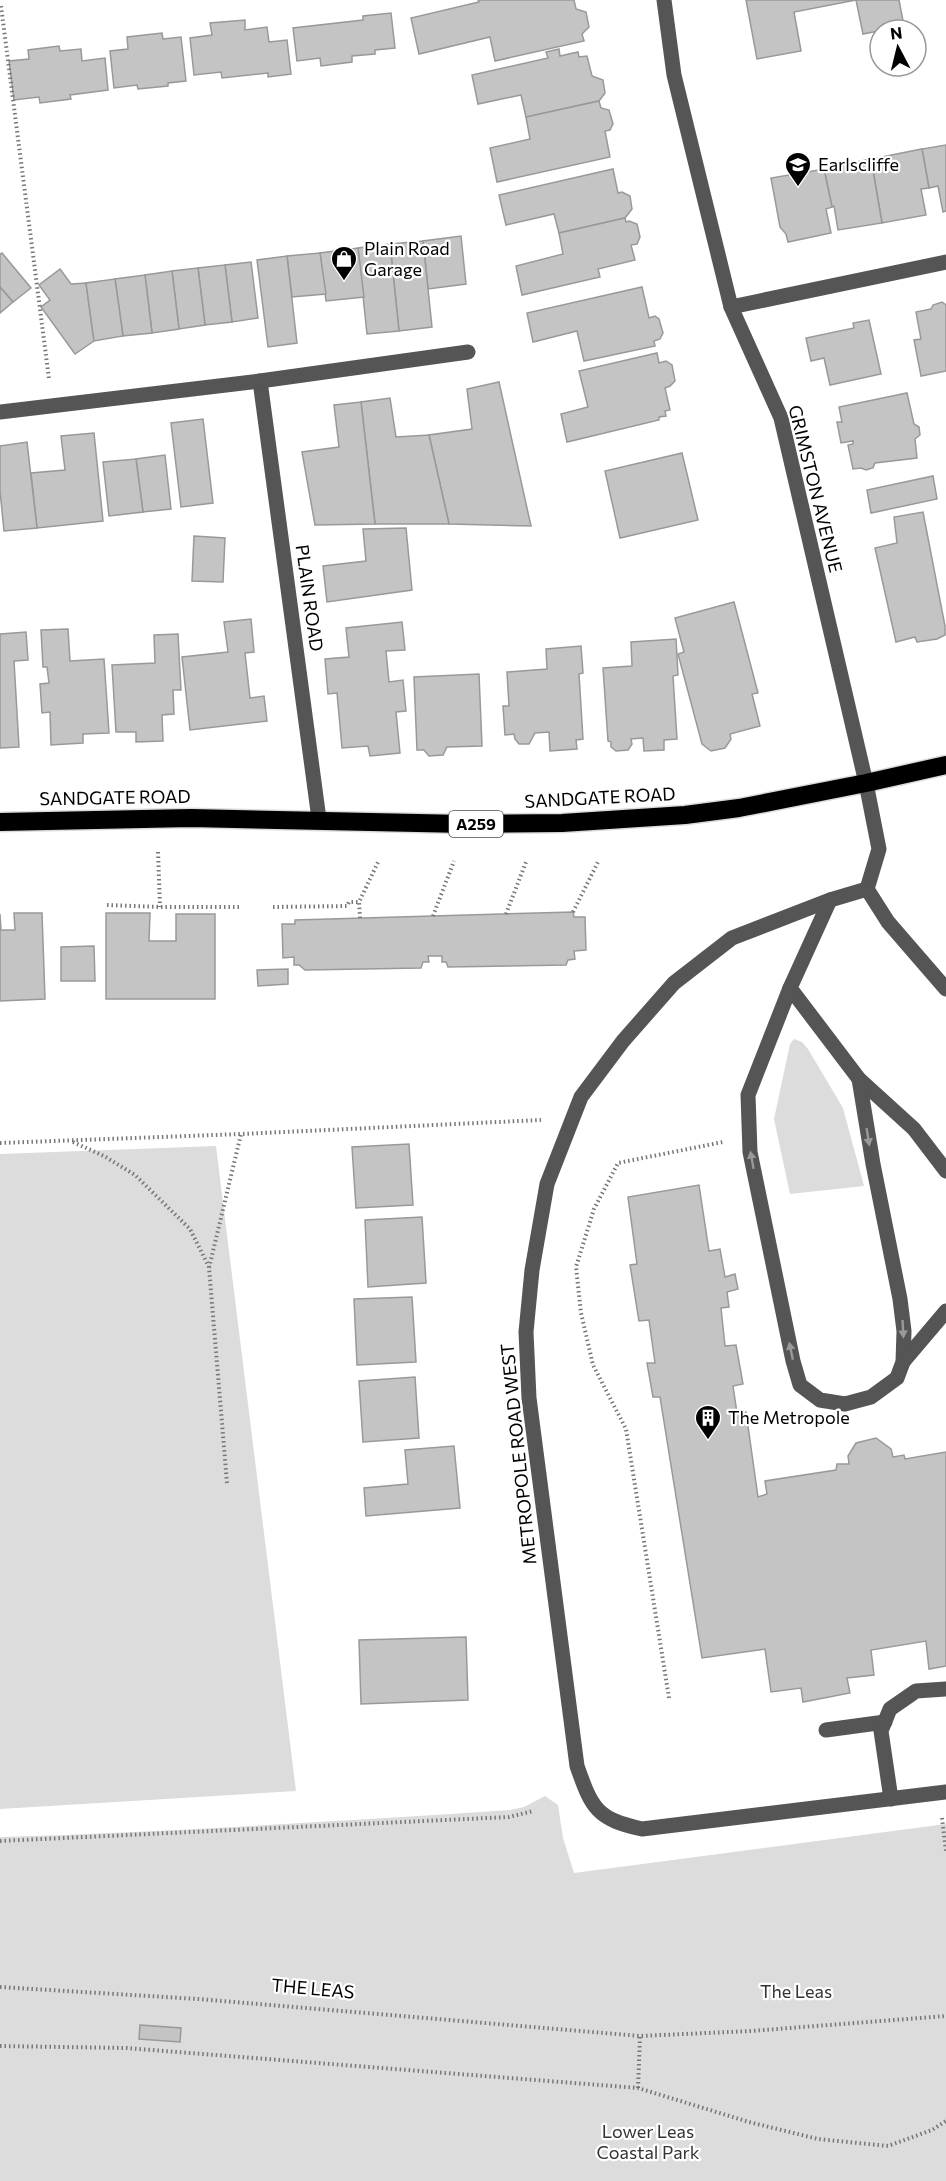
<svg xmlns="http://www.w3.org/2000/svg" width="946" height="2181" font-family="Commissioner,sans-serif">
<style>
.green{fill:#dcdcdc}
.building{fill:#c4c4c4;stroke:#999;stroke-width:1.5}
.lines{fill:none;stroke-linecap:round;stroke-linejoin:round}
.highway-casing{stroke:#dbdbdb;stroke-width:21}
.path{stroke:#777;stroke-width:4;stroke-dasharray:1.5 3;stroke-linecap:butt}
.minor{stroke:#555;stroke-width:15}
.highway{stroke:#000;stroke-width:18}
.oneway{fill:#999}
.labels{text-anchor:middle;stroke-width:4.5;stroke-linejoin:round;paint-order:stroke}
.shield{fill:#fff;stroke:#4c4c4c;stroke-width:1.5}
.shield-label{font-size:16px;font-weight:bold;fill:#000}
.poi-label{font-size:18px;fill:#000;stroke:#fff;text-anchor:start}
.street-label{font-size:18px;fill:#000;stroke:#fff}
.park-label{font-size:18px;fill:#333;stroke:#fff}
</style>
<rect width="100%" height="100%" fill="#fff"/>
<!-- green -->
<g class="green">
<path d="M794,1039L802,1042L808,1049L843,1108L864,1186L790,1194L774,1119L790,1044Z"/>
<path d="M216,1146L296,1791L0,1809V1154Z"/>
<path d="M545,1796L558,1805L563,1838L574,1873L946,1824V2181H0V1837C170,1832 340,1821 510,1810L524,1807Z"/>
</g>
<!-- building -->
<g class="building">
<path d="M478,0H574L576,9L586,12L589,27L582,34L584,41L495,61L490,37L419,54L411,18L479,2Z"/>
<path d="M746,0H856L794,12L801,51L757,59Z"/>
<path d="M856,0H899L904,26L863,34Z"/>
<path d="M391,13L395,48L375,50V54L352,56V62L321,66L320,58L297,61L293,28L363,20V16Z"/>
<path d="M245,20V30L267,27L269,42L287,40L291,74L268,77V73L222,78L221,72L194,75L190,38L212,35L210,23Z"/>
<path d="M162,33L163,39L181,37L186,81L168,83V86L138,89L137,85L114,88L110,51L128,49L127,37Z"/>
<path d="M59,46L60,51L81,49L82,61L105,58L108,90L70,95L71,99L40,103L39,97L14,100L9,61L29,59L28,50Z"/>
<path d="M559,49L560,56L578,52L579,57L587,56L592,76L603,80L605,93L599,101L526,117L521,95L478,104L472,75L548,58L546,52Z"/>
<path d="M599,101L601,108L609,110L613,124L610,130L605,131L610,157L497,182L490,148L530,139L526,117Z"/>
<path d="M946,145V211L943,212L938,186L929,188L922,149Z"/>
<path d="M922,149L929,188L921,189L926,215L882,223L871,159Z"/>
<path d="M871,159L882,223L838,230L834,206L832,207L824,169Z"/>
<path d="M613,169L618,193L622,192L630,196L632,209L625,218L559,233L554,214L506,225L499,195Z"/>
<path d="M824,169L832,207L826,209L831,233L788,242L786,234L780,227L771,178Z"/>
<path d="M625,218L626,222L629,221L637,224L640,237L637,244L631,245L635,260L598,269L600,277L522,295L516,266L563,254L559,233Z"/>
<path d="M461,236L466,284L428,289L423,241Z"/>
<path d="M423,241L432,327L399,331L390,244Z"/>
<path d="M390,244L399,331L367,334L358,248Z"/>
<path d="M358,248L364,297L326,301L320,253Z"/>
<path d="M2,253L31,288L13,302L0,287V254Z"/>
<path d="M320,253L326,294L292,297L287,256Z"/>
<path d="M287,256L297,343L268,347L257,260Z"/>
<path d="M251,262L258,318L232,322L225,265Z"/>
<path d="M225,265L232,322L205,325L198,268Z"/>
<path d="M198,268L205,325L179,329L172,271Z"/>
<path d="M60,269L71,284L86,283L94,341L75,354L41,307L50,300L39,285Z"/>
<path d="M172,271L179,329L152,333L145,275Z"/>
<path d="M145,275L152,333L123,336L115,279Z"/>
<path d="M115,279L123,336L94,341L86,283Z"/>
<path d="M0,287L13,302L0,313Z"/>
<path d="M642,287L649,318L655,316L659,319L663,333L660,339L654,341L655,346L584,361L577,331L533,342L527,313Z"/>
<path d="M942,302L946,305V371L921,376L914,340L921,339L916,312L931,309L933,305Z"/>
<path d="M869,320L881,374L830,385L824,358L811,361L806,338L854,328L853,323Z"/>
<path d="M657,353L659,363L666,361L672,365L675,381L670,386L665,388L670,410L665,411L666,416L659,417V420L567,442L561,414L588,407L579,371Z"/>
<path d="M499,382L531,526L449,524L429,435L472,429L467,389Z"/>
<path d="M907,393L914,424L919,427L920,435L915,439L917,458L875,463L873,468L866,470L861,468L853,469L848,445L853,444V441L841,443L837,422H842L839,407Z"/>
<path d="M390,398L396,437L429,435L449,524H375L361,402Z"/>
<path d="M361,402L375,524L315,525L302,452L339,447L334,405Z"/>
<path d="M203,419L213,503L181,507L171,423Z"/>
<path d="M94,433L103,521L37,528L31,473L65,470L61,436Z"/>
<path d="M27,442L37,528L4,531L0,491V446Z"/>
<path d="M682,453L698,520L620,538L605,471Z"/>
<path d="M165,455L171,509L143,512L136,459Z"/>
<path d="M136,459L143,512L109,516L103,462Z"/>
<path d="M933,476L937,499L871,513L867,490Z"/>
<path d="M923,512L945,626V635L937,639L917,642L915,637L896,642L875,548L897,543L894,517Z"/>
<path d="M406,528L412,590L327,602L323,566L366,561L363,529Z"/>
<path d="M194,536L225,538L223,582L192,581Z"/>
<path d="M734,602L758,693L752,694L760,726L730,734L731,739L725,748L711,751L702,744L678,654L684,652L675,618Z"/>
<path d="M251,619L254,652L245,653L250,698L264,696L267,721L190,730L182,657L228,652L224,622Z"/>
<path d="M402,622L405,650L386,651L389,682L403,680L406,711L396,712L400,753L370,756L368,746L342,748L337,693L328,694L325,659L349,657L346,628Z"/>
<path d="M68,629L70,661L104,659L109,733L83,734V743L51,745L50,712L42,713L40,684L49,683L47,667H43L41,630Z"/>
<path d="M26,632L28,660L14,661L19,747L0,748V634Z"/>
<path d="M178,634L181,690H173L174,714L162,715L163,741L136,742V732H116L112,665L155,663L154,635Z"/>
<path d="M676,639L678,675L673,676L677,739L664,740V750L644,751L643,738L631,739L632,744L628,750L616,751L611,747V742L608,741L603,668L632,666L631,642Z"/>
<path d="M581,646L583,673L579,674L583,739L576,740L577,749L550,751L549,732L535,733L529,744H519L515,739L514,734L505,735L503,706H509L507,672L547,669L546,649Z"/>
<path d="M479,674L482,746L447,747L443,755L429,756L424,750H417L414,677Z"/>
<path d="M573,912L574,917H585L586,950L574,951L575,959L568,960L566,965L448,967L446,962H442V956H428L429,962H423L421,968L305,970L299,965H294V957L283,958L282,924H295V920Z"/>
<path d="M14,913H42L45,999L0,1001V914L1,930H15Z"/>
<path d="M106,913H150L149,941H176V914H215V999H106Z"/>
<path d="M94,946L95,981H61V947Z"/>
<path d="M288,969V984L258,986L257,970Z"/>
<path d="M409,1144L413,1205L356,1208L352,1147Z"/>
<path d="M699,1185L709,1251L720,1249L725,1277L735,1274L738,1289L727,1292L729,1307L721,1308L725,1346L736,1345L743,1384L733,1386L737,1413L746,1412L758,1497L767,1494L765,1481L836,1470L837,1464H849L848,1456L856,1443L876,1438L891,1449L893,1457L904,1455L905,1459L946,1452V1666L929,1669L926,1641L871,1650L874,1675L847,1678L850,1693L803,1702L801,1688L771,1692L765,1649L702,1658L660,1397H653L647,1363H655L649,1320L639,1321L630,1265L637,1264L628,1197Z"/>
<path d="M422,1217L426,1283L368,1287L365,1220Z"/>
<path d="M412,1297L416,1362L357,1365L354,1299Z"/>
<path d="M415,1377L419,1438L363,1442L359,1381Z"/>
<path d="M454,1446L460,1508L366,1516L364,1488L408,1484L405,1450Z"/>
<path d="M466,1637L468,1700L361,1704L359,1640Z"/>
<path d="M140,2025L181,2028L180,2042L139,2039Z"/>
</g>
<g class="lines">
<defs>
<path id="highway" d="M0,822L191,818L464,824L562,823L685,815L739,808L866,783L946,765"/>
</defs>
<!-- highway casing -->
<use href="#highway" class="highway-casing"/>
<!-- path -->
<g class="path">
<path d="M1,6L49,379"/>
<path d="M158,852L160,907"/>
<path d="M107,905L160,907H241"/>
<path d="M273,907L347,906L349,902H359"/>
<path d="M573,912L599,860"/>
<path d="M506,914L526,862"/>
<path d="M433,916L454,861"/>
<path d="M360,918L359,902L379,860"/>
<path d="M73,1142L104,1156L135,1175L190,1229L209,1267"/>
<path d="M0,1143L241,1134"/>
<path d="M227,1483L209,1268L241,1134L541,1120"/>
<path d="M669,1698L626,1429L593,1365L581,1313L576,1267L594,1209L618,1163L723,1142"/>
<path d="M942,1818L946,1851"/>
<path d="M0,1841L509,1817L533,1811"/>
<path d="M0,1987L198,1999L640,2036L751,2031L946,2016"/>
<path d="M0,2046L126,2048L638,2088L749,2122L818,2139L888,2146L932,2130L946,2121"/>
<path d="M638,2088L640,2036"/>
</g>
<!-- minor -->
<g class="minor">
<path d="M664,0L674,75L731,307L781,418L866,783L879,849L867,889L888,922L946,989"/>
<path d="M731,307L946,262"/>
<path d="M260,381L319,819"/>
<path d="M0,412L260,381L468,352"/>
<path d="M867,889L830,900L732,938L674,983L623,1041L581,1097L547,1184L532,1270L526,1332L529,1398L577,1766C592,1809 597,1819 642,1829L946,1792"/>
<path d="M830,900L790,988L859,1079L914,1129L946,1171"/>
<path d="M790,988L748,1095L750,1152L793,1361L800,1385L820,1400L845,1404L871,1397L897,1378L903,1362L904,1331L900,1299L873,1164L859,1079"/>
<path d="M903,1362L946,1311"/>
<path d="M826,1730L885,1722"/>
<path d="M891,1799L881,1731L890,1709L916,1691L946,1689"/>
</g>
<!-- highway -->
<use href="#highway" class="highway"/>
</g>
<!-- one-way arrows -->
<defs><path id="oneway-solid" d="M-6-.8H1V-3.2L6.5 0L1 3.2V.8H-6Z" transform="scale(1.5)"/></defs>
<g class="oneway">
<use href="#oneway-solid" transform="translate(868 1137) rotate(81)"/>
<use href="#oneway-solid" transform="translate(752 1160) rotate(-100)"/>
<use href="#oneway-solid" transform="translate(903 1329) rotate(87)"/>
<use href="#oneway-solid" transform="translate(791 1351) rotate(-102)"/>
</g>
<!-- icons -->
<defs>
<symbol id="school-pin" viewBox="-11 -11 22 30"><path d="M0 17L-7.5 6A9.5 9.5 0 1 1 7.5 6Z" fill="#000" stroke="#fff"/><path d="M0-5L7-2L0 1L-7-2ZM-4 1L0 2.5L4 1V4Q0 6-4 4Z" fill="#fff"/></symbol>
<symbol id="shop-pin" viewBox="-11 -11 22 30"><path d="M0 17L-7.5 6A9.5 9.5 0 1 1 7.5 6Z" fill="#000" stroke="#fff"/><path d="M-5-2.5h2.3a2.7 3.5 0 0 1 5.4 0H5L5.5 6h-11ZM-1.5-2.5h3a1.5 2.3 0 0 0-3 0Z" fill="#fff"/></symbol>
<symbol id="building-pin" viewBox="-11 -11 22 30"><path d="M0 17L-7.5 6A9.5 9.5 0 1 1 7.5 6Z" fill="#000" stroke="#fff"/><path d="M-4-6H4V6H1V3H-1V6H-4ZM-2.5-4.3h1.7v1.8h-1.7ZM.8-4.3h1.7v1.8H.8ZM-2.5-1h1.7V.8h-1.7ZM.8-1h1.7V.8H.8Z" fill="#fff"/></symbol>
</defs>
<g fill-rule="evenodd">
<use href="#school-pin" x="783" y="150" width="30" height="40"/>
<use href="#shop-pin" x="329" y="244" width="30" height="40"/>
<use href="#building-pin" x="693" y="1403" width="30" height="40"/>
</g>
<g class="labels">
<!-- shield labels -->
<rect class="shield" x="449" y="811" width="54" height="26" rx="4.5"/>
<g class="shield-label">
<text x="476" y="830">A259</text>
</g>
<!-- poi labels -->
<g class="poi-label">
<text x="818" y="171">Earlscliffe</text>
<text x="364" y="255">Plain Road<tspan x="364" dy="21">Garage</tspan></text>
<text x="728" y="1424">The Metropole</text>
</g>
<!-- street labels -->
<g class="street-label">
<text transform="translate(815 489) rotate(76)" y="6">GRIMSTON AVENUE</text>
<text transform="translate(309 598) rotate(82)" y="6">PLAIN ROAD</text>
<text transform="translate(115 798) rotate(-1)" y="6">SANDGATE ROAD</text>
<text transform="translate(600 798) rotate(-3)" y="6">SANDGATE ROAD</text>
<text transform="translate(519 1454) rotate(-96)" y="6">METROPOLE ROAD WEST</text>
<text transform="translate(313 1989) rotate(5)" y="6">THE LEAS</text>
</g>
<!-- park labels -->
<g class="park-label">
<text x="796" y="1998">The Leas</text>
<text x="648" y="2138">Lower Leas<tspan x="648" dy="21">Coastal Park</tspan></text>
</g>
</g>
<!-- north arrow -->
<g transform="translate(898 48) rotate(353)"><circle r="28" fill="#ffffff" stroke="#999999" stroke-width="1.5"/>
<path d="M0-4.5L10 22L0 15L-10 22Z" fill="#000000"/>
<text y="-9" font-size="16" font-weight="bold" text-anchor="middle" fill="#000000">N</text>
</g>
</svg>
